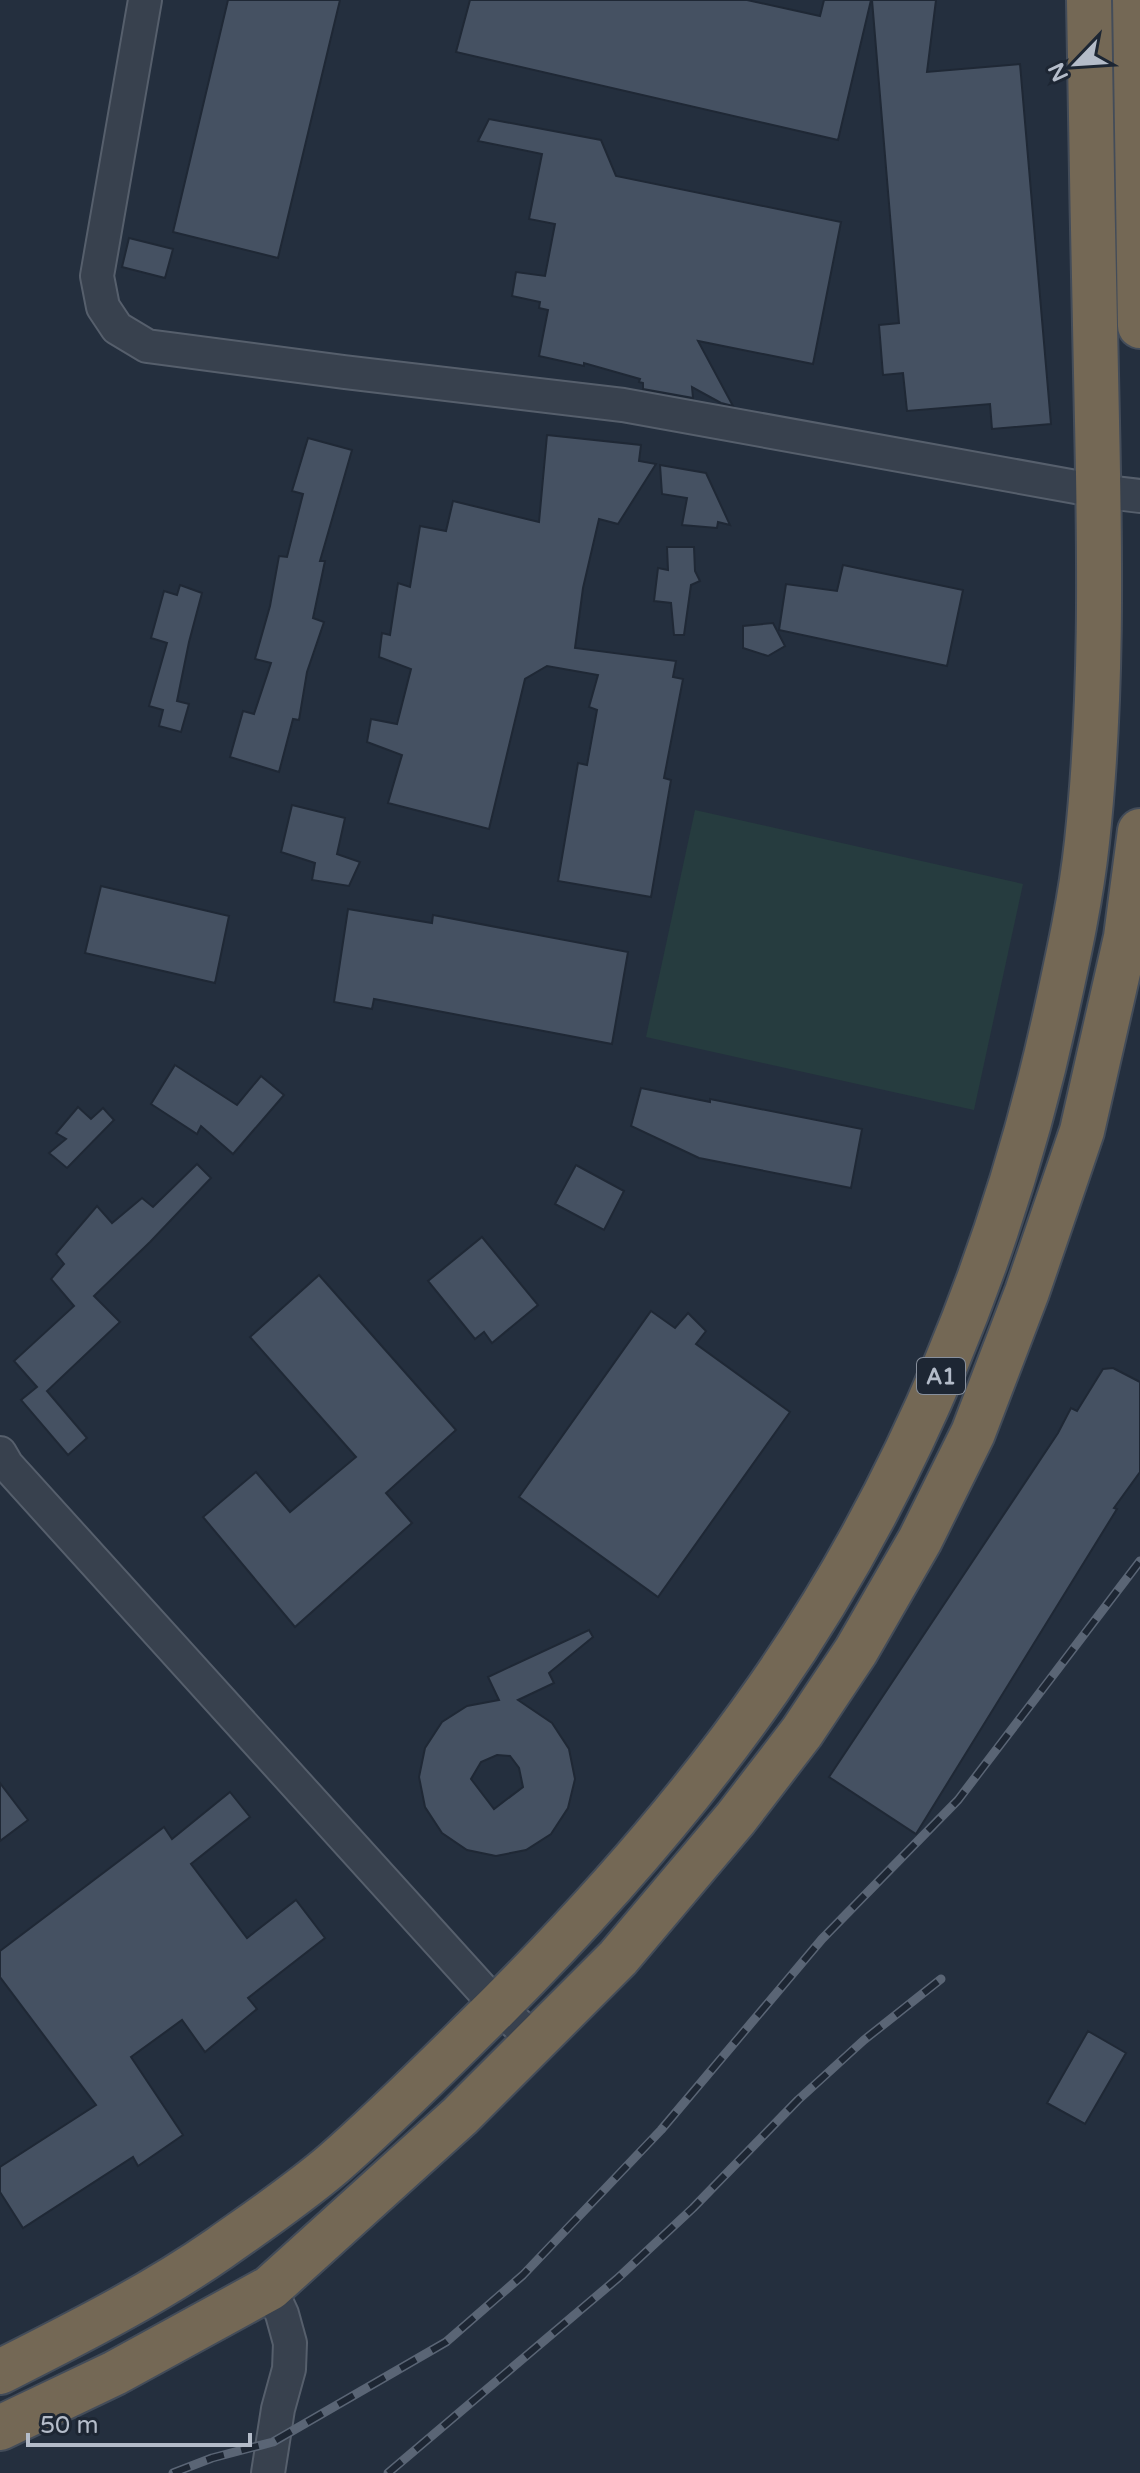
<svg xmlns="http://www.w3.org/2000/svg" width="1140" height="2473" font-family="'Varela Round',sans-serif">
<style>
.green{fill:#263c3f}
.building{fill:#455162;stroke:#1f2835;stroke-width:2;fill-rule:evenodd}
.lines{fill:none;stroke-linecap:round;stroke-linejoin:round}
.minor-casing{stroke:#565f6c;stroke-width:36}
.highway-casing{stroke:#434c59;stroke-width:48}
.minor{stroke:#38414e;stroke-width:32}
.highway{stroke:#746855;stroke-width:44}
.rail-casing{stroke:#5a6575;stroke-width:9}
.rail{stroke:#1d2633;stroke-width:6;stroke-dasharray:18;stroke-linecap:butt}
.labels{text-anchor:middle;stroke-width:7;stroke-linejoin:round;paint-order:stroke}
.shield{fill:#1d2633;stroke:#878f9c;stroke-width:2}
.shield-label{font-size:22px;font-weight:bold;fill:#b4bcc9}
</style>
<rect width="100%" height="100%" fill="#242f3e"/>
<!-- green -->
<path class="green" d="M695,810L1023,884L974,1110L646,1037Z"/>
<!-- building -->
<g class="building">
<path d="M228,0H340L278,258L173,232Z"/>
<path d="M470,0H747L820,16L824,0H871L838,140L456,52Z"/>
<path d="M872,0H936L927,72L1020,64L1051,424L992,429L990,404L907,411L903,373L883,375L879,325L899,323Z"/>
<path d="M489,119L601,140L616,176L841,222L813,364L698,341L733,406L721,403L692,387L693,398L643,389V383L639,382L640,379L584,363V366L539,356L548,310L539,308L540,302L512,296L516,272L545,276L555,224L529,219L542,154L478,141Z"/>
<path d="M129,238L173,249L165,278L122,267Z"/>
<path d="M547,435L641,445L639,461L656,464L618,524L599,519L583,588L575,648L676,661L673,677L683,679L664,778L671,780L651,897L558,881L578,763L587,765L597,710L589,707L598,675L547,666L525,679L489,829L388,803L402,755L367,742L371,719L397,724L411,669L379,657L382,633L390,635L398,583L410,587L420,526L446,531L453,501L539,522Z"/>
<path d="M308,438L352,450L320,561H325L313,618L324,622L307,672L299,720L293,719L279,772L230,757L243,711L254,714L271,663L255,659L270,606L279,556L287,557L303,494L292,491Z"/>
<path d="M660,465L706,473L730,525L718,522L717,528L682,525L687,498L662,494Z"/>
<path d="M667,547H694L695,571L700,581L691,585L684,635H674L671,603L654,601L658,568L668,570Z"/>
<path d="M843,565L963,590L947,666L779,630L786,584L837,591Z"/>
<path d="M180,585L202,593L189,642L177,701L189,704L181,732L159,726L163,710L149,706L167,643L151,638L164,591L177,595Z"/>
<path d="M773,623L785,646L768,656L743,648V626Z"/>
<path d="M292,805L345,818L337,854L360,862L349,886L312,880L315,863L281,852Z"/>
<path d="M101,886L229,916L215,983L85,953Z"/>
<path d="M348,909L432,923L433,915L628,952L612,1044L374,999L372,1009L334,1002Z"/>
<path d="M175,1065L237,1105L261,1076L284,1095L233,1154L201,1126L197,1134L151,1104Z"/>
<path d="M641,1088L710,1102V1099L862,1129L851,1188L699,1158L631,1126Z"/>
<path d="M78,1107L91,1119L103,1108L114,1120L67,1168L49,1153L66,1139L56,1133Z"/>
<path d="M197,1164L211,1178L150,1242L94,1296L120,1322L47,1391L87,1438L68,1455L21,1400L37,1387L14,1361L74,1306L51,1279L64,1264L56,1254L97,1206L112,1223L142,1198L153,1207Z"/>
<path d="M576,1165L624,1191L604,1230L555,1204Z"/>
<path d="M482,1237L538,1305L492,1343L484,1332L475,1339L428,1281Z"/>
<path d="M319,1275L456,1430L386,1493L412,1523L295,1627L203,1517L256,1472L290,1512L356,1457L250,1337Z"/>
<path d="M651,1311L675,1328L688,1313L706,1331L696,1344L790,1412L658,1597L519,1497Z"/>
<path d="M1113,1368L1140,1382V1472L1114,1508L1117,1509L916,1834L829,1777L1058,1433L1071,1408L1077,1411L1103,1369Z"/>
<path d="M589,1630L593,1637L549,1673L554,1683L518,1700L552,1723L569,1749L575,1779L568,1808L551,1834L526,1850L496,1856L467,1850L442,1833L425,1807L419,1777L425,1748L442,1722L467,1706L499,1700L488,1677ZM497,1755L510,1756L519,1768L523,1787L494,1809L471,1779L481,1762Z"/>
<path d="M0,1783L28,1820L0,1841Z"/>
<path d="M230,1792L250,1817L191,1864L247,1938L296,1900L325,1938L248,1998L257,2009L205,2052L182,2020L131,2057L183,2135L138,2166L133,2157L23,2228L0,2192V2167L96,2105L0,1977V1951L164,1827L172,1839Z"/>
<path d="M1088,2031L1126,2053L1085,2124L1047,2103Z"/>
</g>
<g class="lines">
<defs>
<g id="minor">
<path d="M145,0L97,276L103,307L117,328L147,346L344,372L623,405L1098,491L1140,496"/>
<path d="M0,1453L7,1465L497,2006L537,2042"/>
<path d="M268,2473L278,2409L289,2369L290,2343L282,2314L270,2288"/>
</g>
<g id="highway">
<path d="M1135,0L1140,326"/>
<path d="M0,2372C75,2334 151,2296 220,2248C258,2221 298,2194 333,2164C389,2115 442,2061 495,2009C594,1910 688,1804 768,1689C910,1485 1005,1250 1057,1008C1069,953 1081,898 1087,842C1102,703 1100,561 1097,421C1094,281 1091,140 1089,0"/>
<path d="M0,2428L115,2373L270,2288L460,2116L618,1958L736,1818L802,1732L856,1651L920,1540L973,1433L1027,1292L1082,1131L1126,937L1140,831"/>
</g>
</defs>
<!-- minor casing -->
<use href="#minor" class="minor-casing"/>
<!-- highway casing -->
<use href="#highway" class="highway-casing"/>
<!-- minor -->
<use href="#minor" class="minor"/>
<!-- highway -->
<use href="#highway" class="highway"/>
<defs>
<g id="rail">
<path d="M173,2473L212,2458L273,2442L446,2342L523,2275L661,2130L822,1939L958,1800L1140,1561"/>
<path d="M388,2473L618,2278L693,2208L798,2100L864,2040L941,1979"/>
</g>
</defs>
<!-- rail casing -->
<use href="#rail" class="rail-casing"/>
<!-- rail -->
<use href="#rail" class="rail"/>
</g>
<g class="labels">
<!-- shield labels -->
<rect class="shield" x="917" y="1358" width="48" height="36" rx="6"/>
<g class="shield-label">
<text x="941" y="1384">A1</text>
</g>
</g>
<!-- north arrow -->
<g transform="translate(1076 64) rotate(245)" stroke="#1d2633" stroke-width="6" paint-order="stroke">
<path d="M0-6L14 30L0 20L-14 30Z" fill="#b4bcc9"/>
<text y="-12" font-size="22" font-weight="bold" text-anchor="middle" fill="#b4bcc9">N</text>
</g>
<!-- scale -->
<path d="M28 2433v12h222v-12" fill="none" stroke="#b4bcc9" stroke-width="4"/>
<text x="40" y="2433" font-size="24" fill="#b4bcc9" stroke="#1d2633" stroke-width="6" paint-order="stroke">50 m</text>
</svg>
